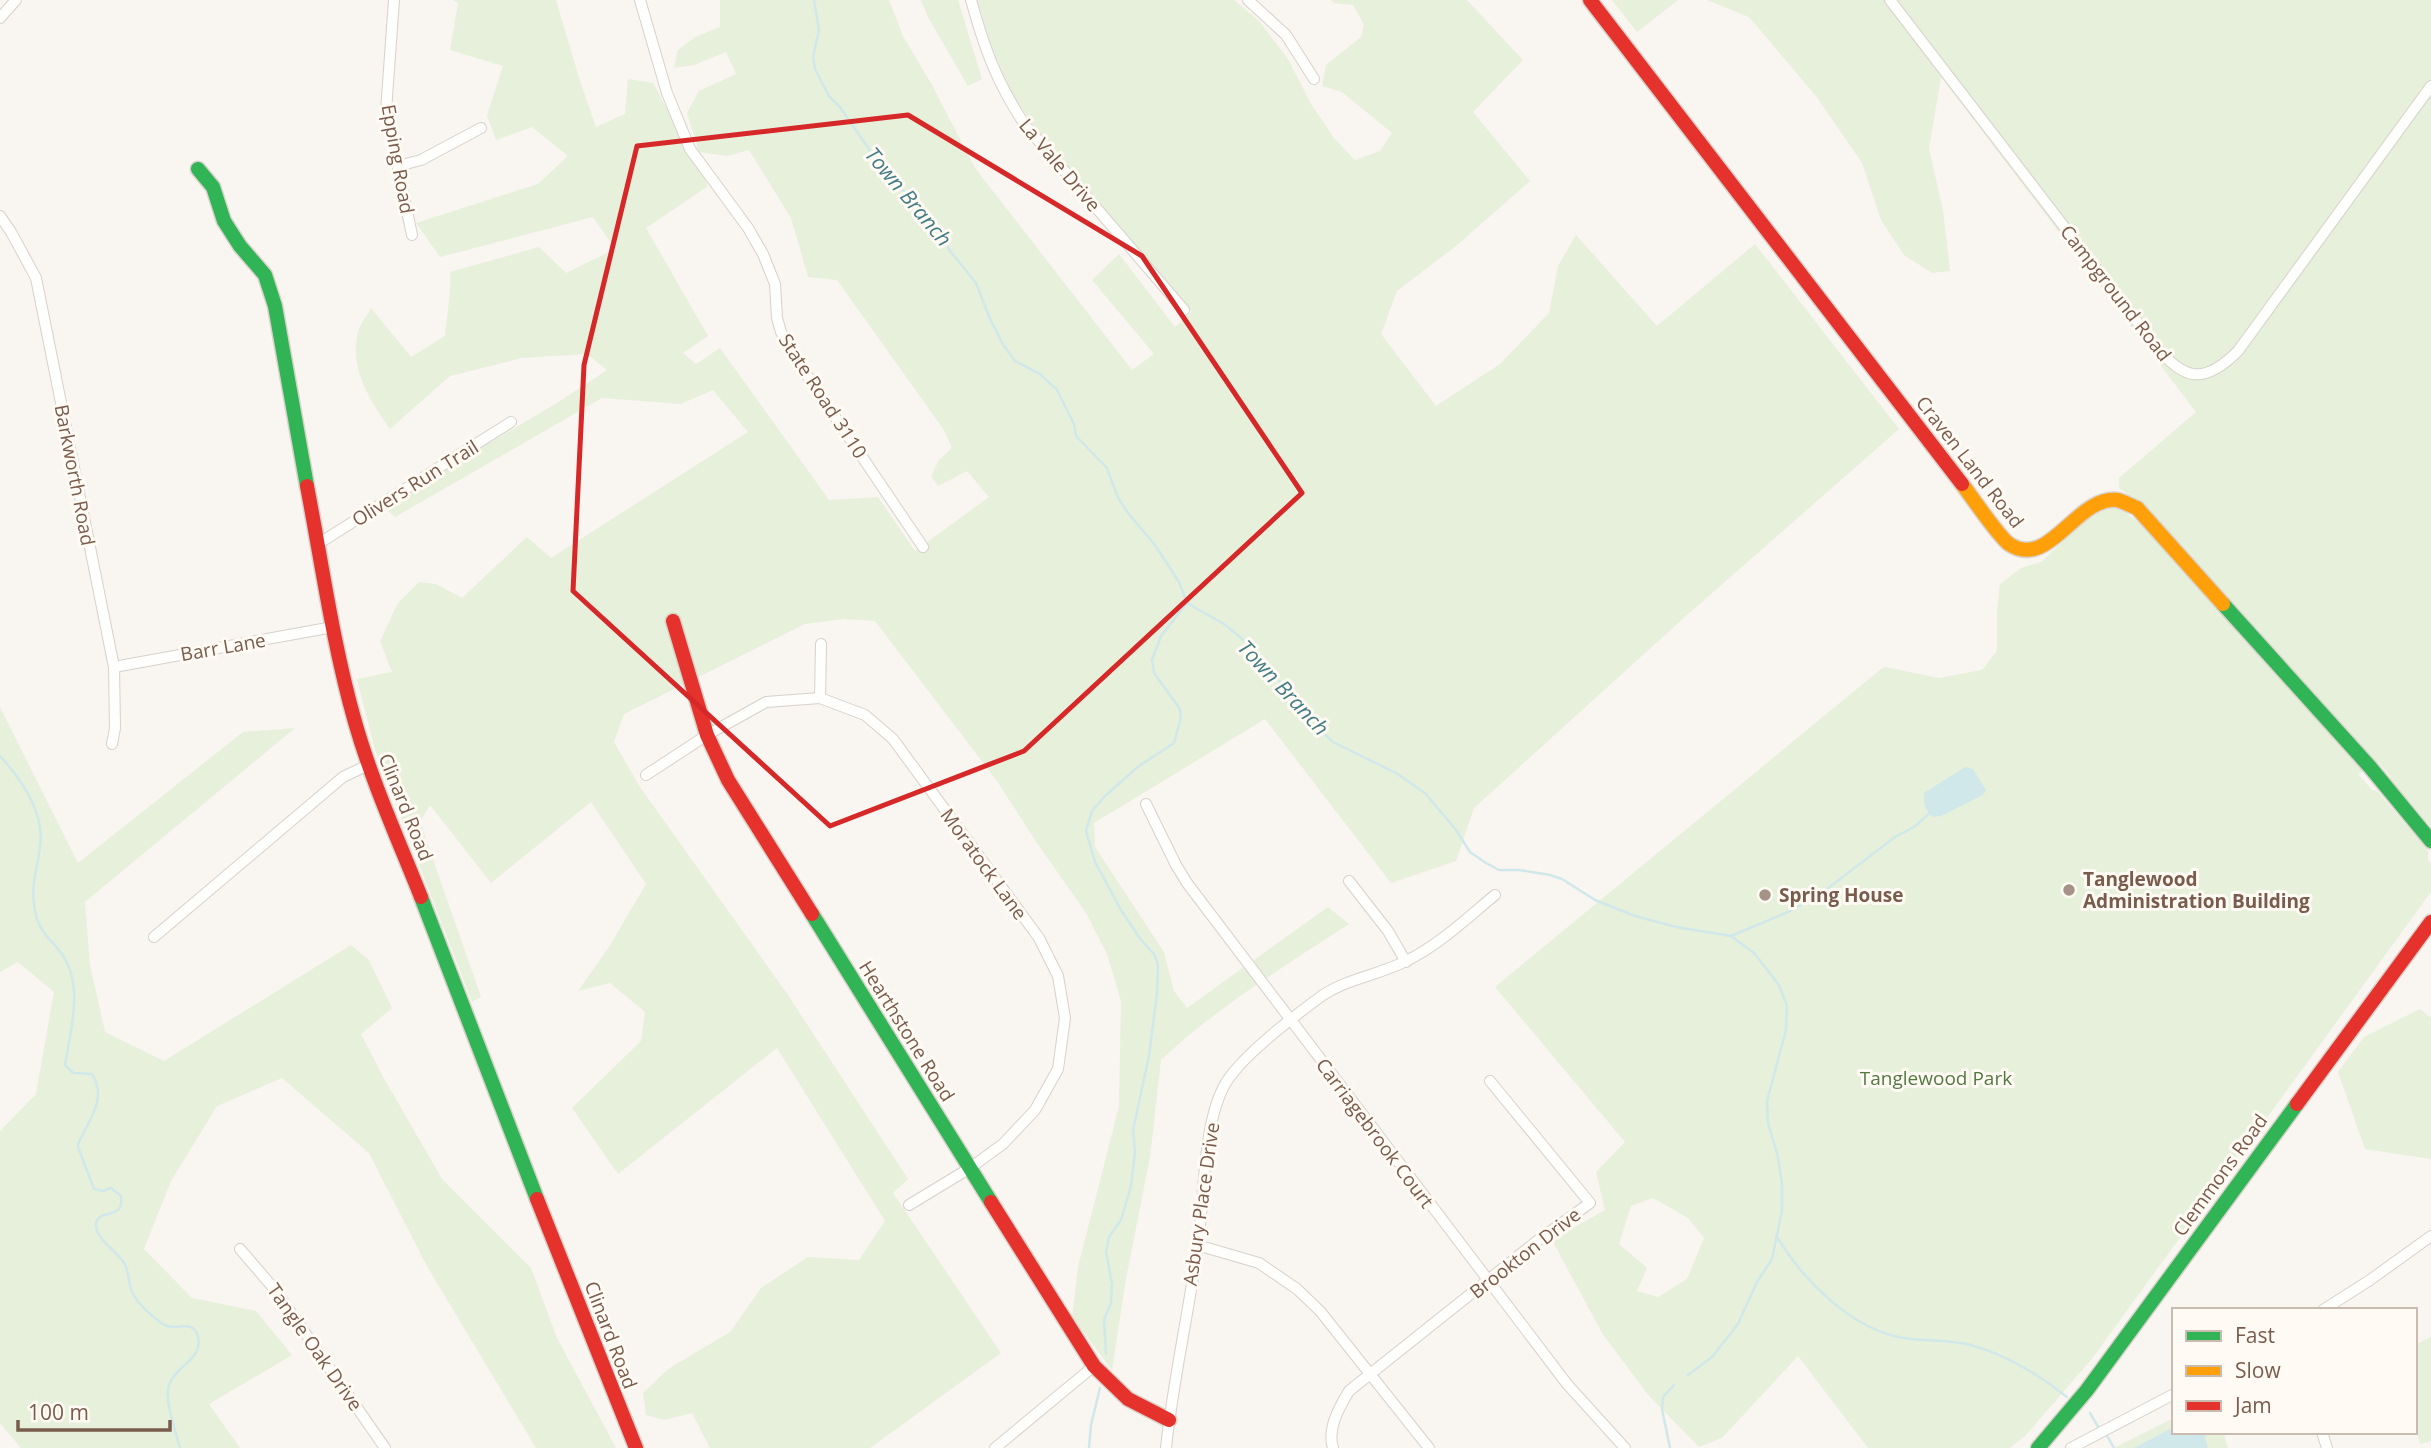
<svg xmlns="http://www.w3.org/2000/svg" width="2431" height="1448" font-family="'Open Sans',sans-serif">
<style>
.green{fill:#e7f0db;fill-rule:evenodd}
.water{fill:#d0e8ea}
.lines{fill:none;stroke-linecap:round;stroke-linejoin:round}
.stream{stroke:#d0e8ea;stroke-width:2.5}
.street-casing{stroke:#d7d1cb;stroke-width:12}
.fast-casing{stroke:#d9d2cb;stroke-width:17}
.slow-casing{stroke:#d9d2cb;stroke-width:17}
.jam-casing{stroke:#d9d2cb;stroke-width:17}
.street{stroke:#fefefd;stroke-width:10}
.fast{stroke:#30b455;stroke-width:14}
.slow{stroke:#ff9f0a;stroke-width:14}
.jam{stroke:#e5322d;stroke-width:14}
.marked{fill:none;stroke:#d62828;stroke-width:5;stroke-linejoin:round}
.poi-dot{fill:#a69286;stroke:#fffaf3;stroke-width:2.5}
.labels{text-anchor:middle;stroke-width:6;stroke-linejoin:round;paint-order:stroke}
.street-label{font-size:19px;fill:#7a5c4d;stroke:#fffaf3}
.poi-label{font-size:19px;font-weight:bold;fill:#7a5c4d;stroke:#fffaf3;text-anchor:start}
.park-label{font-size:19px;fill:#537a41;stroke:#fffaf3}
.water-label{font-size:21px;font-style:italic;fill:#437c86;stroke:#fffaf3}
</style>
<rect width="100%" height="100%" fill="#f9f5f0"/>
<!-- green -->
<g class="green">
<path d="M453,0H556L580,81L596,127L625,114L628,79L653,83L708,186L646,228L708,336L683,353L696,364L720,348L829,500L878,497L915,551L989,497L967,471L938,486L931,476L939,460L952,448L944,430L837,280L808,277L791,218L749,150L727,156L699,152L687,113L699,91L736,74L726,52L694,65L674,68L678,50L695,37L720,27V0H889L903,36L932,85L975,168L1132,370L1154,354L1092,280L1119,254L1175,327L1192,312L1045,143L1008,87L992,48L977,0H1234L1259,21L1288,59L1311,104L1334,138L1355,160L1380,151L1392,133L1342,92L1322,86L1326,65L1361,37L1364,25L1353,5L1334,3L1331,0H1467L1523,60L1473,112L1530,181L1456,246L1397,291L1381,334L1436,406L1500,364L1549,313L1558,266L1576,235L1657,326L1755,244L1899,429L1686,616L1474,808L1456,861L1391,883L1265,719L1094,823L1095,847L1164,952L1174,991L1187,1008L1328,907L1349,924C1285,966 1217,1007 1161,1060L1150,1157L1126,1279L1112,1370L1072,1317L1078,1267L1119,1106L1121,1001L1107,954L1086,913L1035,840L997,781L875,621L844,619L805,624L624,714L614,742L640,787L788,995L908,1179L893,1193L1001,1353L870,1448H710L692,1413L664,1420L646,1415L643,1393L668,1369L730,1332L761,1288L808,1257L859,1260L885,1221L777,1048L618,1174L572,1108L641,1041L645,1012L610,983L578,991L609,947L646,884L591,802L491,883L430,805L420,822L481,997L472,1002L375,750L357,679L392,672L380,641L398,603L419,582L436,584L462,598L527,537L551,558L748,432L713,390L681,404L602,398L395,517L383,506L557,403L607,370L587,354L522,358L450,376L390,429C370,401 349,368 358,332C360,324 367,316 371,308L411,357L445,336L450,292V272L539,247L566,273L615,249L593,217L440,257L416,223L538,184L568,156L532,127L496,140L487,115L503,66L450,50L458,3Z"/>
<path d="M921,0H958L982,79L968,86L928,17Z"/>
<path d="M1612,0H1678L1637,32Z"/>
<path d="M1707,0H2431V827L2390,779L2391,777L2378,762L2374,763L2132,497L2119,488V478L2196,412L1941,77L1929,149L1943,210L1950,271L1932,273L1904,255L1881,220L1862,163L1816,96L1749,17Z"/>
<path d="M2111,504L2123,510L2147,530L2303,700L2364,771L2358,774L2372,790L2377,791L2428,850V859L2431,864V892L2091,1360L2026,1435L2010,1448H1868L1798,1356L1722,1438L1699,1447L1649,1396L1602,1333L1552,1240L1605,1210L1596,1172L1625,1142L1495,987L1881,669L1885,667L1939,678L1982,670L1997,651V610L2000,584L2021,568L2041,562L2099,508ZM1653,1198L1688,1218L1704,1238L1687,1279L1658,1297L1637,1291L1647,1268L1619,1244L1631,1206Z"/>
<path d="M0,707L78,863L243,732L295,728L85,902L90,965L105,1032L164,1061L351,945L369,960L392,1008L361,1034L382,1075L442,1179L531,1268L557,1338L616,1448H536L428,1268L369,1153L282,1078L217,1106L171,1181L144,1249L192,1298L256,1311L292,1355L209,1404L240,1448H21L0,1423V1131L36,1094L54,992L18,962L0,972Z"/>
<path d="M2420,1009L2431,1018V1159L2365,1149L2338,1072L2364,1037Z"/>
<path d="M2431,1337V1441L2420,1444L2415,1424V1345Z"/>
<path d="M2174,1418V1432H2223L2228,1448H2114Z"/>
</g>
<!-- water -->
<g class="water">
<path d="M1965,767L1973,769L1986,790L1983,795L1941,816L1933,817C1925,810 1923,803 1924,793Z"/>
<path d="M2170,1429H2174V1432H2204L2208,1448H2134Z"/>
</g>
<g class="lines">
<!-- stream -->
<g class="stream">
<path d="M814,0L819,30L813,57L815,69L829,96L840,107L890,180L914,199L942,235L950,251L976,283L990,319L1004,346L1015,361L1040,374L1057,390L1074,424L1076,436L1107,468L1118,498L1128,513L1155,545L1179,582L1187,603L1224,624L1251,646L1314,724L1333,742L1396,773L1425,793L1456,830L1470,852L1486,863L1499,870H1519L1550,875L1562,879L1595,900L1635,916L1676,927L1731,936L1754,953L1779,985L1787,1006L1786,1030L1767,1101L1768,1123L1778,1157L1782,1184V1211L1772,1259L1757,1282L1738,1324L1712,1357L1688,1375"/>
<path d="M0,756C21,779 45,813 40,846C38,866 31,884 34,904C37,935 52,937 65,959C83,989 70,1033 65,1065L73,1073L92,1074C108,1098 88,1122 78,1144V1147L94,1189L103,1191L111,1188L121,1196C125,1221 97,1208 96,1224C95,1239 117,1251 124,1263C129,1270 128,1280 131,1289C134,1299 142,1307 150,1314C155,1318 161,1324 167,1326C178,1330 194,1319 198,1337C203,1360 175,1366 169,1385C164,1399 176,1433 180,1448"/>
<path d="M1731,936L1788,912L1819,895L1895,837L1914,827L1931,812"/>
<path d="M1777,1237C1803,1280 1852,1330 1904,1338C1927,1342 1952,1339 1974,1346C2006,1355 2041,1376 2067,1397"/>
<path d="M1106,1353L1104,1320L1111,1303L1112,1284L1106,1252L1109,1237L1121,1220L1131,1186L1135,1152L1133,1130L1149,1056L1157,993L1158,965L1154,954L1141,940L1121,910L1095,862L1086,831L1092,811L1105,796L1139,766L1174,743L1181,717L1180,709L1154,673L1152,660L1161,636L1187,603"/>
<path d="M2090,1413L2100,1430"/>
<path d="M2106,1434L2114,1448"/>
<path d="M1089,1448L1091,1425L1100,1388"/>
<path d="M1670,1448L1662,1409L1663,1397L1674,1385"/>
</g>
<defs>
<g id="street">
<path d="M394,0L386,111L412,235"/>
<path d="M640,0L667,93L690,149L748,228L763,254L775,284L777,318L781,332L796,359L923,547"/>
<path d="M971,0C985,50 996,81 1025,125L1184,310"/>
<path d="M1248,0L1286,35L1314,79"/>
<path d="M1890,0L2155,345C2184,381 2204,385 2238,351L2431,86"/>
<path d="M0,18L16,0"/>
<path d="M398,166L421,160L481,128"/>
<path d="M0,216L11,232L36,278L114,667L115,728L112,744"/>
<path d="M318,544L511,422"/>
<path d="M114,667L333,627"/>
<path d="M820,698L821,644"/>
<path d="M646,775L707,735L766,702L820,698L865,715L893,739L1039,938L1058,976L1065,1018L1058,1069L1035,1110L1003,1144L970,1168L909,1205"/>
<path d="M1146,804L1176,865L1187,883L1567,1384L1625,1448"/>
<path d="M1349,881L1388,931L1406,962"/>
<path d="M154,937L343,777L368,765"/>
<path d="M1197,1245L1259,1263L1297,1289L1320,1311L1429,1448"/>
<path d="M240,1249L276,1291L385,1448"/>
<path d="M2323,1310L2370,1280L2431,1236"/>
<path d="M2322,1432L2327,1448"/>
<path d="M995,1448L1094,1366"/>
<path d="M1166,1448C1173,1380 1189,1312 1198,1244C1204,1198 1203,1128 1223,1088C1236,1060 1297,1014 1323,995C1349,978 1379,975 1406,961C1439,945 1467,918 1495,895"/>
<path d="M1333,1448C1327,1428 1339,1408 1349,1391L1537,1241L1590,1203L1490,1081"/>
<path d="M2071,1448L2174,1394"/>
</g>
<g id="fast">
<path d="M198,169L213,187L224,221L240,246L265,275L275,306L307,486"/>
<path d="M2223,604L2370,767L2431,841"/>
<path d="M421,897L537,1199"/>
<path d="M812,914L991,1202"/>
<path d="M2038,1448L2087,1390L2297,1104"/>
</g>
<path id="slow" d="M1962,484C1972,497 1998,536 2009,544C2049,571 2076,496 2117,500C2123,501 2131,506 2137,508L2223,604"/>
<g id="jam">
<path d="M1590,0L1962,484"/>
<path d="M307,486C322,564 333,645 355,722C372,782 398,839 421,897"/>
<path d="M673,621L707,735L728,780L812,914"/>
<path d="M2297,1104L2431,922"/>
<path d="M537,1199L636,1448"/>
<path d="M991,1202L1094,1366L1128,1399L1169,1420"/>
</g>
</defs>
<!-- street casing -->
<use href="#street" class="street-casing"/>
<!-- fast casing -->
<use href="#fast" class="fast-casing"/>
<!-- slow casing -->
<use href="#slow" class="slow-casing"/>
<!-- jam casing -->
<use href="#jam" class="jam-casing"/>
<!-- street -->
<use href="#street" class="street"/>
<!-- fast -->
<use href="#fast" class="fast"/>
<!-- slow -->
<use href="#slow" class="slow"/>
<!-- jam -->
<use href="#jam" class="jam"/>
</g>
<!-- marked area -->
<path class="marked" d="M908,115L1142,256L1302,493L1024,751L830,826L573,591L584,365L637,146Z"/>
<!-- markers -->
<g class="poi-dot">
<circle cx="2069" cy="890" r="7"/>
<circle cx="1765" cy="895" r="7"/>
</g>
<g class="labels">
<!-- street labels -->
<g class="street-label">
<text transform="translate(398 159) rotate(80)" y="7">Epping Road</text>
<text transform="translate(1060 165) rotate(50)" y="7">La Vale Drive</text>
<text transform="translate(2116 293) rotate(52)" y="7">Campground Road</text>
<text transform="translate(823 396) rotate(57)" y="7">State Road 3110</text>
<text transform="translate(1970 462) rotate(52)" y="7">Craven Land Road</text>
<text transform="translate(75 475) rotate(79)" y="7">Barkworth Road</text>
<text transform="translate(415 483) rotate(-32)" y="7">Olivers Run Trail</text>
<text transform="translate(223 647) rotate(-10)" y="7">Barr Lane</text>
<text transform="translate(406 807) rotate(68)" y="7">Clinard Road</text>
<text transform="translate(984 864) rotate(54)" y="7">Moratock Lane</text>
<text transform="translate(907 1031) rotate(58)" y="7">Hearthstone Road</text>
<text transform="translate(1375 1133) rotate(53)" y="7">Carriagebrook Court</text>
<text transform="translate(2220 1175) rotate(-54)" y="7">Clemmons Road</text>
<text transform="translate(1201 1204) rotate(-82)" y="7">Asbury Place Drive</text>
<text transform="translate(1525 1253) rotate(-38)" y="7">Brookton Drive</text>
<text transform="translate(611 1335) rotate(69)" y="7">Clinard Road</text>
<text transform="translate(315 1347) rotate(55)" y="7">Tangle Oak Drive</text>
</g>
<!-- poi labels -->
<g class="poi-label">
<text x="2083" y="886">Tanglewood<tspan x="2083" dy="22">Administration Building</tspan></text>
<text x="1779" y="902">Spring House</text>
</g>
<!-- park labels -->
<g class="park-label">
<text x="1936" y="1085">Tanglewood Park</text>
</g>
<!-- water labels -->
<g class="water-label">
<text transform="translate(908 197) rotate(50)" y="7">Town Branch</text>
<text transform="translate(1283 688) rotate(47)" y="7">Town Branch</text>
</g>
</g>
<!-- legend -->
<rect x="2172" y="1308" width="245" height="126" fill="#fffaf3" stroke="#cabbb1" stroke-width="2"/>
<rect x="2186" y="1331" width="35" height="10" fill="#30b455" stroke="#cabbb1" stroke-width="2"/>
<text x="2235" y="1343" font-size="21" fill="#7a5c4d">Fast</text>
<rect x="2186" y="1366" width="35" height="10" fill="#ff9f0a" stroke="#cabbb1" stroke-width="2"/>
<text x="2235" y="1378" font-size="21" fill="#7a5c4d">Slow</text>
<rect x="2186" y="1401" width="35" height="10" fill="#e5322d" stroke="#cabbb1" stroke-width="2"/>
<text x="2235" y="1413" font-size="21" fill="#7a5c4d">Jam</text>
<!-- scale -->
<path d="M18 1420v10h152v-10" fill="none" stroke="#7a5c4d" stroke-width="3.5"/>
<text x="28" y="1420" font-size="21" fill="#7a5c4d" stroke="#fffaf3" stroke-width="5" paint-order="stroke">100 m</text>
</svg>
